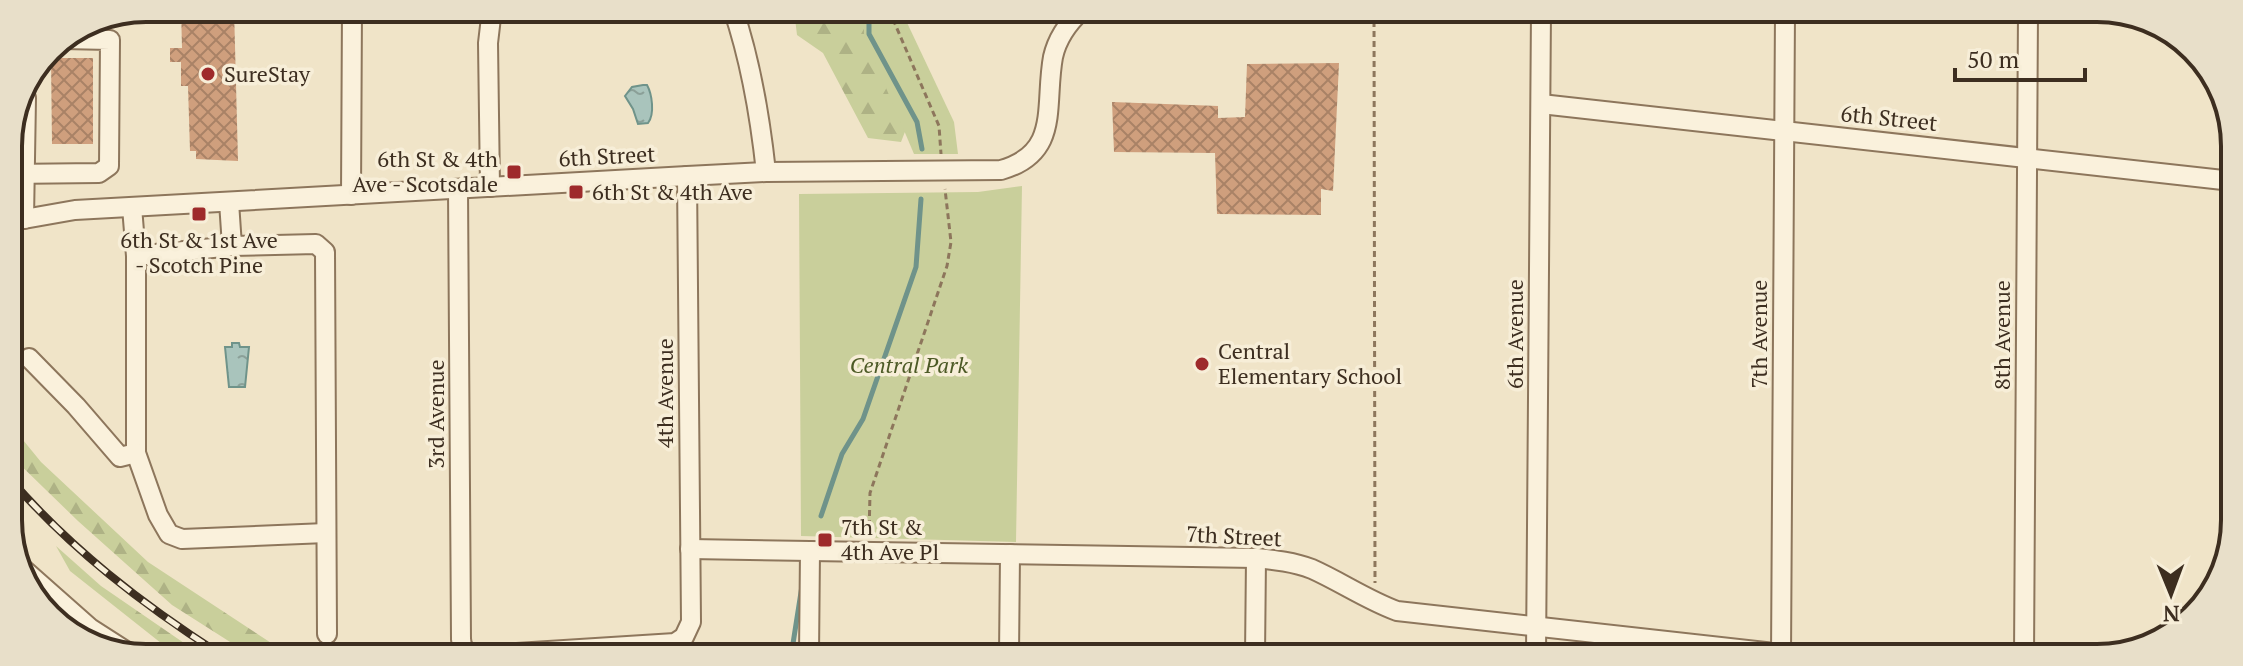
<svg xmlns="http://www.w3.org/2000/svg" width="2243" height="666" font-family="'PT Serif',serif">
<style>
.forest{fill:url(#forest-firs)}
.green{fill:#c9cf9b}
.water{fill:url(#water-ripples);stroke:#6f938a;stroke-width:2}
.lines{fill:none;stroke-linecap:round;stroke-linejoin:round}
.stream{stroke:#6f938a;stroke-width:5}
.building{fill:url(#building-cross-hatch)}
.minor-casing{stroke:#8d765c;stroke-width:22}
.path{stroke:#8d765c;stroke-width:3;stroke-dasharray:6 4;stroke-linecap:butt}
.minor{stroke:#faf1dc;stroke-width:18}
.rail-casing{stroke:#3d2e20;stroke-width:8}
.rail{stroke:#f7eed8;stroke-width:5;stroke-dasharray:15;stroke-linecap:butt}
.poi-dot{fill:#9e2a2b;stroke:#f7eed8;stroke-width:3}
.labels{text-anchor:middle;stroke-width:7;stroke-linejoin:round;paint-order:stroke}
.poi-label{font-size:22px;fill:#3d2e20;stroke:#f7eed8;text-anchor:start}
.street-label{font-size:22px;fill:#3d2e20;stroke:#f7eed8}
.park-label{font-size:22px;font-style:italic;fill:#4d5a26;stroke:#f7eed8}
.rim{fill:none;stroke:#3d2e20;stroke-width:4}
</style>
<defs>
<pattern id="forest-firs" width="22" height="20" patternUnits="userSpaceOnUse" patternTransform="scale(2)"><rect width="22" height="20" fill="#c9cf9b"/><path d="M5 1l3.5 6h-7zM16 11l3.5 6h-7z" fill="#aeb285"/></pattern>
<pattern id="water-ripples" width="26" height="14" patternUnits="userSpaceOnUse" patternTransform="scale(2)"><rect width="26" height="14" fill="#a9c4bc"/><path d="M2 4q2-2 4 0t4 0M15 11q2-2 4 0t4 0" fill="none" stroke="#8ba098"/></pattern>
<pattern id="building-cross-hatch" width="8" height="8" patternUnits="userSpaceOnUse" patternTransform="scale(2)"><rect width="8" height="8" fill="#cf9f7d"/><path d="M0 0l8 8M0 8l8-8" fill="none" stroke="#a98266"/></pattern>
</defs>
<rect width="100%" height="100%" fill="#f0e4c8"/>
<!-- forest -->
<g class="forest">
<path d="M794,10H861L908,124L901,142L868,138L823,53L797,35Z"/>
<path d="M10,424L41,462L148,562L288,654H249L172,605L78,521L10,455Z"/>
<path d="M56,546L101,586L200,654H176L166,647L70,571Z"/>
</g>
<!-- green -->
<g class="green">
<path d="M864,10H901L954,122L958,154H914L864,36Z"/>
<path d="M1022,186L1016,542L801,536L799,194L978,192Z"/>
</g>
<!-- water -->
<g class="water">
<path d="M643,85H647C652,94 655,114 648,123L638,124L633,109L625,96L632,87Z"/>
<path d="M232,343H239L240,347H249L245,387H229L225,347H232Z"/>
</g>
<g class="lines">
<!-- stream -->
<g class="stream">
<path d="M869,10V34L917,122L922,149"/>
<path d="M821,516L842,454L863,419L916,267L921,199"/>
<path d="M788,655L792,650L802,586"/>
</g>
</g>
<!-- building -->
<g class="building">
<path d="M181,8H234L238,161L196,159V151H190L188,86H181V62H170V48H182Z"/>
<path d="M51,58H93V144H52Z"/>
<path d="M1339,63L1333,191L1321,189V215L1217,214L1215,153L1114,152L1112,102L1218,106V118L1245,117L1247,64Z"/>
</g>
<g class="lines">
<defs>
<g id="minor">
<path d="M733,9C751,62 760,116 766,172"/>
<path d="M1541,104L2232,181"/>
<path d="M8,174L99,173L109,166L110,40L63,39"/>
<path d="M490,187L488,43L492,9"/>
<path d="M458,189L461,639L462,646L469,654"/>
<path d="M351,195L352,8"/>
<path d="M132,207L136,256L232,246L229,202"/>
<path d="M9,219H24L75,210L687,176L766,172L1001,170C1061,153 1044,106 1053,57C1057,39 1068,23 1082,10"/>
<path d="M24,219L26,98"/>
<path d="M232,246L316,244L325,252L327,634"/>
<path d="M29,358L76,406L120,457L136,453V256"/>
<path d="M136,453L158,515L169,534L182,539L326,533"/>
<path d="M690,549L1256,558C1275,560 1294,562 1312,569C1341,582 1367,600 1397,611L1811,657"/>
<path d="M21,567L90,628L129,653"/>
<path d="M499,654L675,643L684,637L691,622L687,176"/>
<path d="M809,655L810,551"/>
<path d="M1009,655L1010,554"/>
<path d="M1255,656L1256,558"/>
<path d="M1536,656L1541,11"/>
<path d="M1781,657L1785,12"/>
<path d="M2024,658L2028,12"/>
</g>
</defs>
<!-- minor casing -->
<use href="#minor" class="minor-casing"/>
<!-- path -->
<g class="path">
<path d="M889,10L939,126L941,154"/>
<path d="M1374,11L1375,583"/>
<path d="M869,536L870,493L947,266L951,242L945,189"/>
</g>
<!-- minor -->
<use href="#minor" class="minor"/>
<defs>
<path id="rail" d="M10,479C71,549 142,604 220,654"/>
</defs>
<!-- rail casing -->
<use href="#rail" class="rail-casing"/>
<!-- rail -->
<use href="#rail" class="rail"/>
</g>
<!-- markers -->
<g class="poi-dot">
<circle cx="208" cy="74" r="8"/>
<rect x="506" y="164" width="16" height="16" rx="4"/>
<rect x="568" y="184" width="16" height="16" rx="4"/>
<rect x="191" y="206" width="16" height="16" rx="4"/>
<circle cx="1202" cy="364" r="8"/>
<rect x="817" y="532" width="16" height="16" rx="4"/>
</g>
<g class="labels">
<!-- poi labels -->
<g class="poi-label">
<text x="224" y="82">SureStay</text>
<text x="498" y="167" text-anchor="end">6th St &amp; 4th<tspan x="498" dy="25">Ave - Scotsdale</tspan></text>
<text x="592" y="200">6th St &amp; 4th Ave</text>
<text x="199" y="248" text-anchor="middle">6th St &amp; 1st Ave<tspan x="199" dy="25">- Scotch Pine</tspan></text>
<text x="1218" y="359">Central<tspan x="1218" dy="25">Elementary School</tspan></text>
<text x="841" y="535">7th St &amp;<tspan x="841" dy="25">4th Ave Pl</tspan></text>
</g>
<!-- street labels -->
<g class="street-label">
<text transform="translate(1889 118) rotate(6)" y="8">6th Street</text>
<text transform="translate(607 156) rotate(-3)" y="8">6th Street</text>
<text transform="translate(1515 334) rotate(-90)" y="8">6th Avenue</text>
<text transform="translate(1759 334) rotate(-90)" y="8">7th Avenue</text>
<text transform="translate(2002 335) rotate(-90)" y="8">8th Avenue</text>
<text transform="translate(665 393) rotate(-90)" y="8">4th Avenue</text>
<text transform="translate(436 414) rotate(-90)" y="8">3rd Avenue</text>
<text transform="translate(1234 536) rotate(3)" y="8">7th Street</text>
</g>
<!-- park labels -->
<g class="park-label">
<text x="909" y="373">Central Park</text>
</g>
</g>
<!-- crop -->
<path d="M0 0H2243V666H0ZM146 22H2097A124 124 0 0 1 2221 146V520A124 124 0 0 1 2097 644H146A124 124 0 0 1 22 520V146A124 124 0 0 1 146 22Z" fill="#e8dfc9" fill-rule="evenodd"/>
<path class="rim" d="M146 22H2097A124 124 0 0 1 2221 146V520A124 124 0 0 1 2097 644H146A124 124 0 0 1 22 520V146A124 124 0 0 1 146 22Z"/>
<!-- north arrow -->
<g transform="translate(2171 594) rotate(179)" stroke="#f7eed8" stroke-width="6" paint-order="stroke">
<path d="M0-6L14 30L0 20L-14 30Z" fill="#3d2e20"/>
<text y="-12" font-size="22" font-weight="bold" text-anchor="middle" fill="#3d2e20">N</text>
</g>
<!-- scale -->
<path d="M1955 68v12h130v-12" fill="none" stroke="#3d2e20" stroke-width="4"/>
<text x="1967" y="68" font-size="24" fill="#3d2e20" stroke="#f7eed8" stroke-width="6" paint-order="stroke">50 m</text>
</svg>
